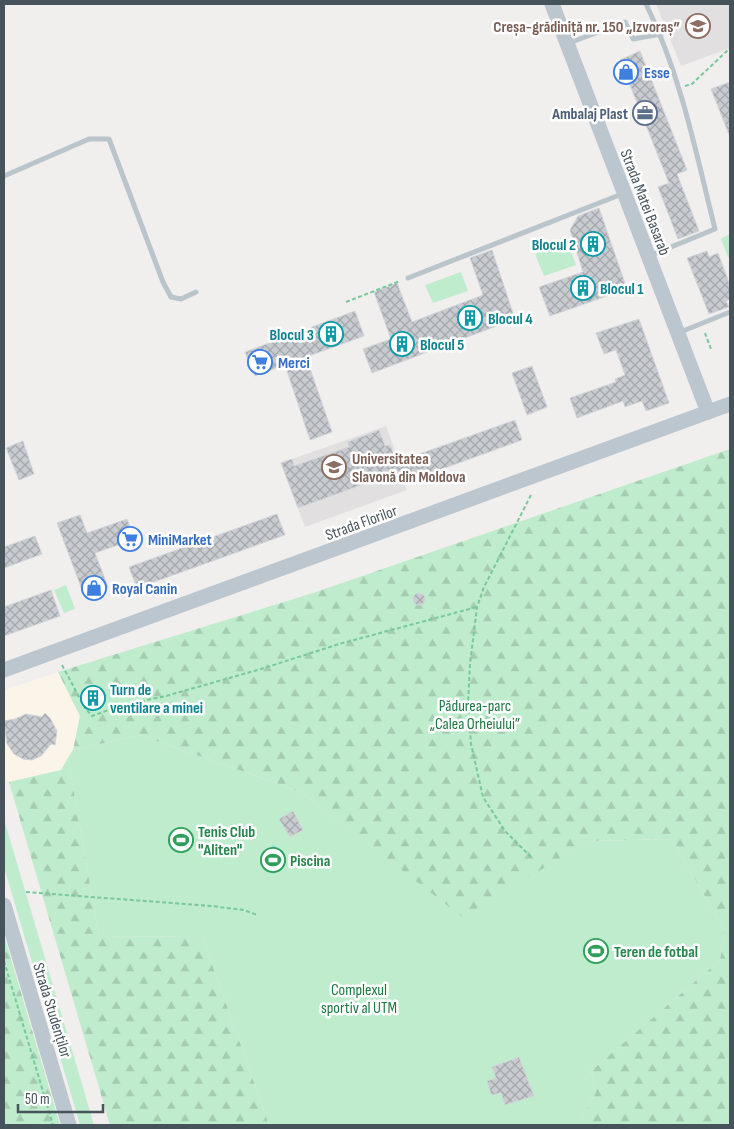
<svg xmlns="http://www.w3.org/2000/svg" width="734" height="1129" font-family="'Sofia Sans Condensed',sans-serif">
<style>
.commercial{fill:#fbf4e8}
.education{fill:#e2dfe0}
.green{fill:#beeccc}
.forest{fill:url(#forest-firs)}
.water{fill:url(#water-ripples)}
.building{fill:url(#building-cross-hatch);stroke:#d2d5d9}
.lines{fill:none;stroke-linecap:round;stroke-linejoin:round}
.path{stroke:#78c99a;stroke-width:2;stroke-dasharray:4 2.5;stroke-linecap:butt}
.lane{stroke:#bac4cb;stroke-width:5}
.secondary{stroke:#bbc6cf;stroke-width:15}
.labels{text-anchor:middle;stroke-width:5;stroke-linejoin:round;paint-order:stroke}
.education-label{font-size:16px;font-weight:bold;fill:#785e54;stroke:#fff;text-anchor:end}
.shop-label{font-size:16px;font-weight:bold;fill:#366cbe;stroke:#fff;text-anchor:start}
.service-label{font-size:16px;font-weight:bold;fill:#4e5e75;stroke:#fff;text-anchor:end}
.street-label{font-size:16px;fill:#47535b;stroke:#fff}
.culture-label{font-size:16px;font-weight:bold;fill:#0d838f;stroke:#fff;text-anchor:start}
.park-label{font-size:16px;fill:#1b7841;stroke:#fff}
.leisure-label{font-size:16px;font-weight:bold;fill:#27864d;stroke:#fff;text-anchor:start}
</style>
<defs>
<pattern id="forest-firs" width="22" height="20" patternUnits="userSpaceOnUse" patternTransform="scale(1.25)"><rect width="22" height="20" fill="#beeccc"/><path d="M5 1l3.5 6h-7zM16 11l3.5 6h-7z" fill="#a5ccb1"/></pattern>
<pattern id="water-ripples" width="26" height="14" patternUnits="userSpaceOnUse" patternTransform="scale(1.25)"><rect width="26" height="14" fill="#8ddde7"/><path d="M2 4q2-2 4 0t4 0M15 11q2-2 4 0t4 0" fill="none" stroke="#75b6be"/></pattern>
<pattern id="building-cross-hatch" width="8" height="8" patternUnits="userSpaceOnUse" patternTransform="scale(1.25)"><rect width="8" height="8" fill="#c8ccd1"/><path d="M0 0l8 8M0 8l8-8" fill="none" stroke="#a4a8ad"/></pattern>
</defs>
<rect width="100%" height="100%" fill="#f1eeee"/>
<!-- commercial -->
<path class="commercial" d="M58,672L80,716L74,747L61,770L9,782L4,778V690Z"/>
<!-- education -->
<g class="education">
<path d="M656,4H730V48L681,66Z"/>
<path d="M386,426L395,450L392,451L407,490L305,527L281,463Z"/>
</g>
<!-- green -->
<g class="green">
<path d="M730,234V256L728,257L721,239Z"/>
<path d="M567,241L576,265L544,276L535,254Z"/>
<path d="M461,272L468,291L433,303L425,285Z"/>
<path d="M66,585L75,609L64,613L54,590Z"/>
<path d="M140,735L301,792L462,916L589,841L671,839L725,930L720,960L591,1071L596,1092L578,1125H269L202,936L99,937L68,758L73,750Z"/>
<path d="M4,819L94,1125H80L4,867Z"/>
</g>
<!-- forest -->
<g class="forest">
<path d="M730,449V1125H578L596,1092L591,1071L720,960L725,930L671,839L589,841L462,917L301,792L140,735L73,750L80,716L58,672L313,593Z"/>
<path d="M68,758L99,937L202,936L269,1125H110L9,782L61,770Z"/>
<path d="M4,935L60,1125H4Z"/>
</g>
<!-- water -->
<path class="water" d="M273,845L284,851L274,874L262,868Z"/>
<!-- building -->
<g class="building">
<path d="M640,51L687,170L677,174L699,231L678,239L658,187L669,183L620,60Z"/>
<path d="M730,82V137L711,89Z"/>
<path d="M599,208L627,289L550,316L539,287L583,272L570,230L578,216Z"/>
<path d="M492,250L515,319L372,373L363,349L391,339L374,292L397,283L412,322L483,295L470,258Z"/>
<path d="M707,251L709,257L718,253L730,285V299L726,301L729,307L709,314L687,258Z"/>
<path d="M355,311L364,336L306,357L332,432L310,440L285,365L255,376L245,352Z"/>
<path d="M639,319L669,403L646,411L642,401L625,407L623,401L577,418L570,398L616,382L615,379L625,375L616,350L604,354L596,333Z"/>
<path d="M532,366L547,407L527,415L512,373Z"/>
<path d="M515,420L522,440L409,481L405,469L298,508L281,463L292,459L294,466L349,447L348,442L379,430L385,446L390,445L397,462Z"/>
<path d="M23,441L34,474L19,480L6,448Z"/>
<path d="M277,514L285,535L137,588L129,567Z"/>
<path d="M80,515L87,533L127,519L135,539L95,553L108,587L84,595L57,523Z"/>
<path d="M35,536L42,554L4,568V547Z"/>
<path d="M51,590L60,616L4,636V607Z"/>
<circle cx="419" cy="599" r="6"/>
<circle cx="93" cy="698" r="6"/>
<path d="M45,713L50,718L57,731L55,745L51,744L41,756L32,760L23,759L14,754L7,744L4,721L15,719L26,714L42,717Z"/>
<path d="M293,811L303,830L290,837L279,819Z"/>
<path d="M519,1057L534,1096L505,1105L501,1093L491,1095L487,1081L496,1078L492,1067Z"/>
</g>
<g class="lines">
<!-- path -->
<g class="path">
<path d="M685,86L692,84L730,48"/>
<path d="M346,302L400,281"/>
<path d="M705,333L711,349"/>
<path d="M531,495L484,587L477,607L470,664L468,704L471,744L483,797L505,831L531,857"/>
<path d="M62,665L85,708L92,716L122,705L166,696L261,669L339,644L477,607"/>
<path d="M26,892L211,906L244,910L257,915"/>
<path d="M4,961L53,1125"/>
</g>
<!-- lane -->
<g class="lane">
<path d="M646,4C681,75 696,153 715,229L649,256"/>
<path d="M569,43L625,22L633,39L661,34"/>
<path d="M4,176L89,139H109L163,282L171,297L181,299L196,292"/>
<path d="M408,278L622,194"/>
<path d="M678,333L730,312"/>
</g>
<!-- secondary -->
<g class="secondary">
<path d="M552,4L708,412"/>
<path d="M4,670L730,404"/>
<path d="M4,905L69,1125"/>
</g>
</g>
<!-- icons -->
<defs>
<symbol id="school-ring" viewBox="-11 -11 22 22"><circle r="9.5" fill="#fff" stroke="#8d6e63" stroke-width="1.5"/><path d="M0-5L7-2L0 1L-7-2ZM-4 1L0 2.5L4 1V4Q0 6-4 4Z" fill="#8d6e63"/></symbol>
<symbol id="shop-ring" viewBox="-11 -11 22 22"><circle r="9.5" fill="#fff" stroke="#3f7fe0" stroke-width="1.5"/><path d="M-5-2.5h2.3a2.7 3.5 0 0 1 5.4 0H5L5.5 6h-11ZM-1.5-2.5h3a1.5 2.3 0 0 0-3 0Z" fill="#3f7fe0"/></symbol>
<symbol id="office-ring" viewBox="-11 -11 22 22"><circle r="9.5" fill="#fff" stroke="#5c6f8a" stroke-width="1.5"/><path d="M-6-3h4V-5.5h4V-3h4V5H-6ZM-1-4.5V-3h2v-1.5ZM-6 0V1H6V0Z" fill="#5c6f8a"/></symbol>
<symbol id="building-ring" viewBox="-11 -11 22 22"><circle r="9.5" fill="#fff" stroke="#0f9aa8" stroke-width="1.5"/><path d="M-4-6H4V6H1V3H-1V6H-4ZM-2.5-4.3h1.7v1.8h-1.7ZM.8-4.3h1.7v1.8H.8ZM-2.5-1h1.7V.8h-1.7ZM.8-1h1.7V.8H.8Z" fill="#0f9aa8"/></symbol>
<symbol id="supermarket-ring" viewBox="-11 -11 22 22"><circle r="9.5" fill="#fff" stroke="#3f7fe0" stroke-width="1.5"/><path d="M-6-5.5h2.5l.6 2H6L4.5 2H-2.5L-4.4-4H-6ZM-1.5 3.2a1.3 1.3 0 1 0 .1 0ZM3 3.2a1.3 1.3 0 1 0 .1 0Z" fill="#3f7fe0"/></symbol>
<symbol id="university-ring" viewBox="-11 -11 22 22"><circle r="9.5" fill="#fff" stroke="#8d6e63" stroke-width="1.5"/><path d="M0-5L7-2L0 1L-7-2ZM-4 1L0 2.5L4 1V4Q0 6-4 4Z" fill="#8d6e63"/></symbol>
<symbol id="stadium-ring" viewBox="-11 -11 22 22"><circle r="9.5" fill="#fff" stroke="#2e9e5b" stroke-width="1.5"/><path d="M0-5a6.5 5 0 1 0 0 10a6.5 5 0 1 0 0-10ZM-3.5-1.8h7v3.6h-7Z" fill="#2e9e5b"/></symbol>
</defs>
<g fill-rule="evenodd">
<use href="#school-ring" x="684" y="12" width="28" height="28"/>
<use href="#shop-ring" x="612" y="58" width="28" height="28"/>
<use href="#office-ring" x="631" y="99" width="28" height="28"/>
<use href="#building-ring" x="579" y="230" width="28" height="28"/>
<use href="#building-ring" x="569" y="274" width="28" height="28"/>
<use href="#building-ring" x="456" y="304" width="28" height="28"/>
<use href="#building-ring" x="317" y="320" width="28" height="28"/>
<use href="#building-ring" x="388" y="330" width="28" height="28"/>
<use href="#supermarket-ring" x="246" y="348" width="28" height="28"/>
<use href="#university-ring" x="320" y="453" width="28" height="28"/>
<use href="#supermarket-ring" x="116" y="525" width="28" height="28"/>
<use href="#shop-ring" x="80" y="574" width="28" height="28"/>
<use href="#building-ring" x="79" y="684" width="28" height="28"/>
<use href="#stadium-ring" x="167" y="826" width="28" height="28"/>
<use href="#stadium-ring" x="259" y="846" width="28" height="28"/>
<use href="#stadium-ring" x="582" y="937" width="28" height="28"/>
</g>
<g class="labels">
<!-- education labels -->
<g class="education-label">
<text x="680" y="32">Creșa-grădiniță nr. 150 „Izvoraș”</text>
<text x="352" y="464" text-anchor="start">Universitatea<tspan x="352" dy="18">Slavonă din Moldova</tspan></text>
</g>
<!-- shop labels -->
<g class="shop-label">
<text x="644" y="78">Esse</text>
<text x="278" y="368">Merci</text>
<text x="148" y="545">MiniMarket</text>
<text x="112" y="594">Royal Canin</text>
</g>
<!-- service labels -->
<g class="service-label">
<text x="628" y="119">Ambalaj Plast</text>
</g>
<!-- street labels -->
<g class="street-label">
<text transform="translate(646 202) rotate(69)" y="6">Strada Matei Basarab</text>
<text transform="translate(361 522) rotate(-20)" y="6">Strada Florilor</text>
<text transform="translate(53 1010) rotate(73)" y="6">Strada Studenților</text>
</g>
<!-- culture labels -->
<g class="culture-label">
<text x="576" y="250" text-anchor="end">Blocul 2</text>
<text x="600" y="294">Blocul 1</text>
<text x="488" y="324">Blocul 4</text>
<text x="314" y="340" text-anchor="end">Blocul 3</text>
<text x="420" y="350">Blocul 5</text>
<text x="110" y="695">Turn de<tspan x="110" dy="18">ventilare a minei</tspan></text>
</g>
<!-- park labels -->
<g class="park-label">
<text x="475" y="711">Pădurea-parc<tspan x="475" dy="18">„Calea Orheiului”</tspan></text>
<text x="359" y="995">Complexul<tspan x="359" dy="18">sportiv al UTM</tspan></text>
</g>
<!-- leisure labels -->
<g class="leisure-label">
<text x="198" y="837">Tenis Club<tspan x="198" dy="18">"Aliten"</tspan></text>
<text x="290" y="866">Piscina</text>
<text x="614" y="957">Teren de fotbal</text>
</g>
</g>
<!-- border -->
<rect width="734" height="1129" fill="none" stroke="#47535b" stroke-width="10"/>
<!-- scale -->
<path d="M18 1104v8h85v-8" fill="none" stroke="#47535b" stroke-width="2.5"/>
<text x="25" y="1104" font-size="15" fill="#47535b" stroke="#ffffff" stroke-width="4" paint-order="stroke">50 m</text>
</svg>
